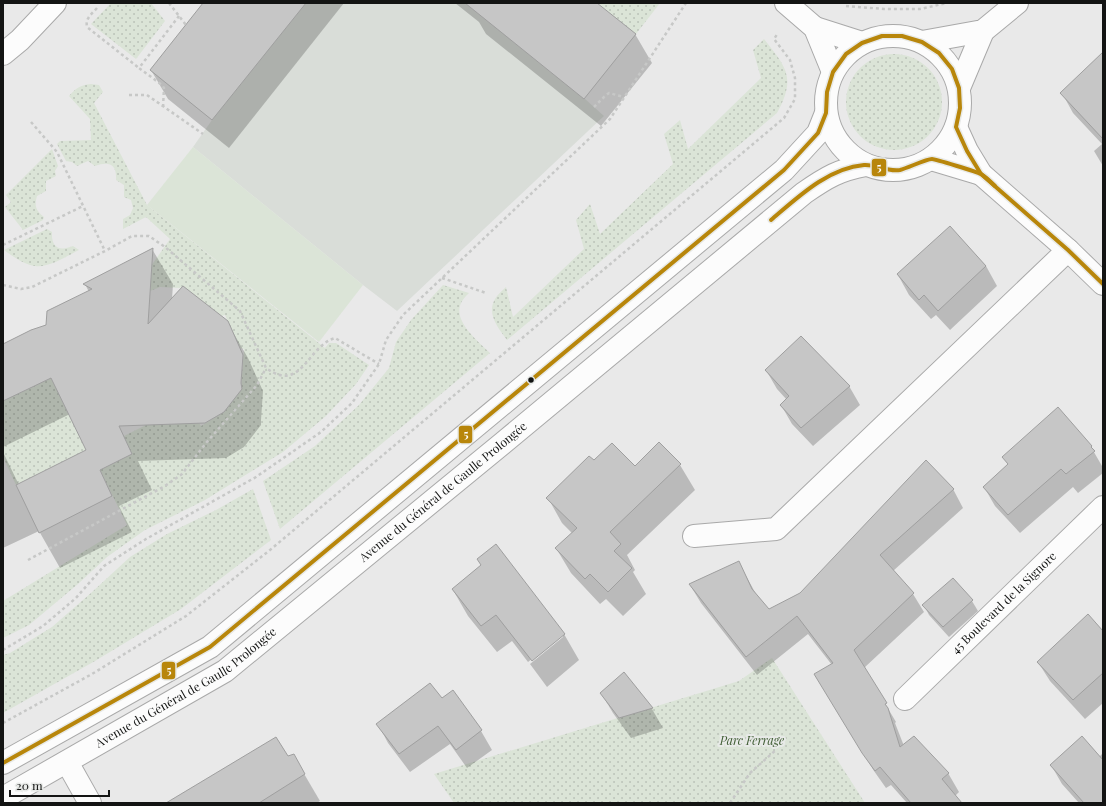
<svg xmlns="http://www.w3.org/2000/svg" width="1106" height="806" font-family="'Playfair Display',serif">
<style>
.built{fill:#d9ddd8}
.grass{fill:url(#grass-dots)}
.pitch{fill:#dbe4d7}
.shadow{fill:#0003}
.building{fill:#c6c6c6;stroke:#9f9f9f}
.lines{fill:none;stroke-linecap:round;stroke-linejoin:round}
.minor-casing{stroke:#a9a9a9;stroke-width:24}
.tertiary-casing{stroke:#a9a9a9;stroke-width:24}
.path{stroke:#c7c8c7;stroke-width:2.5;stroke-dasharray:3 3;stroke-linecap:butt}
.minor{stroke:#fcfcfc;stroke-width:22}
.tertiary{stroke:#fcfcfc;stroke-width:22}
.bus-1-casing{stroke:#e8eae8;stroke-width:7}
.bus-1{stroke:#b8860b;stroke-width:4}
.bus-dot{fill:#131413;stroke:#e8eae8;stroke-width:1.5}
.labels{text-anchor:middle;stroke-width:4;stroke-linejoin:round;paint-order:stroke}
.street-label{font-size:12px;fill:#131413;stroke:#e8eae8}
.park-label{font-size:12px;font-style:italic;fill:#415e35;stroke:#e8eae8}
.line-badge{stroke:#e8eae8;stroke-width:1.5}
.badge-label{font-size:11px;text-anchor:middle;font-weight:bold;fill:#fff}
</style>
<defs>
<pattern id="grass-dots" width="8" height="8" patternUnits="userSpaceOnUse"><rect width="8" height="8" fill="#dbe4d7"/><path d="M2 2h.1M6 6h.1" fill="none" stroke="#bbc3b8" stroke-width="1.8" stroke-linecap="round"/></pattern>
</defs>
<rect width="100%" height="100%" fill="#e9e9e9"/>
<!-- built -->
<path class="built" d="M203,3H597L636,34L584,98L604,116L397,311L363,285L193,147L212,120L150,70Z"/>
<!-- grass -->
<g class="grass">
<path d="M111,3H151L165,21L136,59L91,24Z"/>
<path d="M597,3H660L636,34Z"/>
<path d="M764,39C787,68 796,78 777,113L507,340C499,329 486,314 495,299C497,295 502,291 506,287L513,317L584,249L576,220L590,204L600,234L673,164L664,134L680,120L688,149L761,78L753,50Z"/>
<circle cx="894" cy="102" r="48"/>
<path d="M91,84L99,85L103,92L94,103L147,205L325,348L329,343H336L369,365L356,384L326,416L283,452L205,500L145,530L107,557L78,584L29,625L3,638V601L127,525L100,470L124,436L160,418L166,424L199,423L201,426L224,412L241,390L244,349L240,348L225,315L221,316L183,286L180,288L160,287L150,291L151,266L170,239L146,217L123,229V219L130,215L133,208L131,200L124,197V185L116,180C117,164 109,161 95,166L88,161L77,166L72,162L66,161L57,144L60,141L91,140L90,119L69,96C76,88 80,85 91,84Z"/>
<path d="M52,149L58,166L55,171L56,176L46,181V191L37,196C34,206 36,211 44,217L43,220L23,230L5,207L11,202L6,195Z"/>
<path d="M47,229L52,232C51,247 59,252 73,246L79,250C67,256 49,268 35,266C25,265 12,256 4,250Z"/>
<path d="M443,285L469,293C466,296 461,301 460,306C455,323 479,342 490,353L280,529L263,481L315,446L359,405L389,368L396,342L411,320Z"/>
<path d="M51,378L86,450L16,485L3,457V401Z"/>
<path d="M253,489L271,540L181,609L95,661L3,713V655L10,653L52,627L91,593L130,557L167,534L216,510Z"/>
<path d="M772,658L865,803H454L434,774L739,681Z"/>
</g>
<!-- pitch -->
<path class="pitch" d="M193,147L363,285L319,342L147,205Z"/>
<!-- shadow -->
<g class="shadow">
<path d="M204,3H344L229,148L168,99L151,70Z"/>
<path d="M455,3H595L635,34L652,63L601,126L486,34L479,22Z"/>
<path d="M1103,54V166L1094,151L1102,144L1073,113L1062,93Z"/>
<path d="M152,249L173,284L172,299L227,322L248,358L263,391L261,420V425L244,447L226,458L138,461L152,490L119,506L132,532L60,568L39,531L3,548V452L19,485L88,450L70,414L3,447V345L46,326L89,292L85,284Z"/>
<path d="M986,266L997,286L950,330L936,315L931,319L909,295L898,275Z"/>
<path d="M766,370L849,386L860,405L813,446L792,424L781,405L787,400L777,389Z"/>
<path d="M1058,409L1091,447L1102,466L1103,473L1078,493L1073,487L1020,533L995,506L984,487L1008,465L1004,457Z"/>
<path d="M594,461L635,468L680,465L695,490L627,555L635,570L633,572L646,594L623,616L606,599L600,604L571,573L556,548L572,533L562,523L548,498Z"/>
<path d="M953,489L963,508L893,571L913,594L924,612L864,668L896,722L895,723L904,746L948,773L959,792L955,796L960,803H907L891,785L886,788L874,771L826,693L832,665L808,634L757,675L701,603L690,585L739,563L756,594L769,610L801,594Z"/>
<path d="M953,579L972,601L978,611L949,637L929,615L924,605Z"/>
<path d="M453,590L564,634L579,660L547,687L530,664L563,637V634L528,662L512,641L497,652L468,616Z"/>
<path d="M1103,632V703L1085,719L1050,681L1038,662Z"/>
<path d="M624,674L652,709L663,728L631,738L613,713L601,693Z"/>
<path d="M452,692L481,731L492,750L467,768L450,744L410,772L388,743L378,724L442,699Z"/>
<path d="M1103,753V803H1079L1062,784L1051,765L1099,757Z"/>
<path d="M293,755L320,801L317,803H177Z"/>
</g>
<!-- building -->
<g class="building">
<path d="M203,3H306L212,120L150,70Z"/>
<path d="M465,3H597L636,34L584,99Z"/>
<path d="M1103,52V139L1060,93Z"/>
<path d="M950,226L986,266L938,311L924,295L919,300L897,274Z"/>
<path d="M153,248L148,324L183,286L228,321L243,355L241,383L242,389L224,412L205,423L119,426L132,454L100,470L112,496L39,533L16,485L86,450L51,378L3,401V344L31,330L46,325L47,311L92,289L83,284Z"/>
<path d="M801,336L850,386L801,428L780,405L789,396L765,370Z"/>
<path d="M1058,407L1092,446L1091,447L1095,451L1066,474L1061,469L1008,515L983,487L1008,464L1002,457Z"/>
<path d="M659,442L681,464L610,532L621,544L614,551L632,568L608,592L590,574L585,579L555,548L577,528L546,498L589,456L594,460L612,443L635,466Z"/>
<path d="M926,460L954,489L880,555L914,593L854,650L887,703L885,704L888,708L900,747L914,736L949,773L942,779L962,803H911L880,767L875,771L862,753L814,674L833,663L797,616L746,657L689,584L739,561L752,589L769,609L800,593Z"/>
<path d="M496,544L565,634L532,661L496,615L481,626L452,589L481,565L477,559Z"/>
<path d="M953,578L973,600L943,627L922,605Z"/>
<path d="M1088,614L1103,631V673L1073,700L1037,662Z"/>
<path d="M624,672L653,708L619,718L600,693Z"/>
<path d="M430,683L442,698L453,690L482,730L456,750L438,726L399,754L376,724Z"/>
<path d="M1082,736L1103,760V803H1084L1050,765Z"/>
<path d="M276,737L288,756L294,754L305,774L259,803H166Z"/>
</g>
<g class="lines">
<defs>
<g id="minor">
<path d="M786,3L815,28L833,72"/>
<path d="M815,28L862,43"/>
<path d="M3,54L20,40L55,3"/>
<path d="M956,127L967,151L981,174L1068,250L1103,284"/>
<path d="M931,159L981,174"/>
<path d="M694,536L776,529L1068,250"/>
<path id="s1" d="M905,699L1103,507"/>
<path d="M67,762L90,803"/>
</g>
<g id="tertiary">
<circle cx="893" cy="103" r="67"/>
<path d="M922,42L983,31L1017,3"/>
<path d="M959,88L983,31"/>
<path d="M3,763L210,647L784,170L818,133L826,113"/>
<path id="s2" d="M3,798L225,671L503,443L804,193C827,177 839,170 866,165"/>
</g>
</defs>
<!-- minor casing -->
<use href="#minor" class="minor-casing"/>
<!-- tertiary casing -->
<use href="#tertiary" class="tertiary-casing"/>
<!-- path -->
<g class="path">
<path d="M169,3L186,25"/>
<path d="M846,6L884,9H920L947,3"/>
<path d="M97,8C92,14 85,18 87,27L139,68"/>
<path d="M129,95H147L203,134"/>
<path d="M163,107L164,88L162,85L139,68L179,16"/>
<path d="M594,107L604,97L609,93L624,97"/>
<path d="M31,122L57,152L105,251"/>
<path d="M3,245L83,206"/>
<path d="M442,278L486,293"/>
<path d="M3,285L21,289L32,287L105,251L132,236H149L165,247L240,311L266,368C302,394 307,346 335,338L379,364"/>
<path d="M28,560L165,486L182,474L206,443L257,385L266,368"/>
<path d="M3,650L43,626L76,598L104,566L146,539L256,477L321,432L352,403L379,364L386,340L403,315L610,119L686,3"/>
<path d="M3,723L92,674L186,616L270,550L784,118L795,99V78L790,60L774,39L778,33"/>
<path d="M730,803L750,773L777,749"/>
</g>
<!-- minor -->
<use href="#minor" class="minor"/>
<!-- tertiary -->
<use href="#tertiary" class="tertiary"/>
<defs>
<g id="bus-1">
<path d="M771,220C798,197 828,168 864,165C876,164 886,172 900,170C908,168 926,159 932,159C935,159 977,172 981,174C986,177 991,182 995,186"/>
<path d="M3,763L210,647L784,170L818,133L826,113L827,92L833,72L846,54L862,43L882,36H902L922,42L939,53L952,69L959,88L960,108L956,127L967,151L981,174L1068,250L1103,284"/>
</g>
</defs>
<!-- bus-1 casing -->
<use href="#bus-1" class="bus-1-casing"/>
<!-- bus-1 -->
<use href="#bus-1" class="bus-1"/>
</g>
<!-- markers -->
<circle class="bus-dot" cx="531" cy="380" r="3.5"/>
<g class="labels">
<!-- street labels -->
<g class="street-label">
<text dy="4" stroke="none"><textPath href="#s2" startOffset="538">Avenue du Général de Gaulle Prolongée</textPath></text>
<text dy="4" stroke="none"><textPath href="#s1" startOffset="138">45 Boulevard de la Signore</textPath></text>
<text dy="4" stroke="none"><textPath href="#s2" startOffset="214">Avenue du Général de Gaulle Prolongée</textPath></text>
</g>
<!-- park labels -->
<g class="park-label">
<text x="752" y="745">Parc Ferrage</text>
</g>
</g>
<g class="line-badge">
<rect x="871" y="158" width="16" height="19" rx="4" fill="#b8860b"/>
<rect x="458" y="425" width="15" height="19" rx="4" fill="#b8860b"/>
<rect x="161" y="661" width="15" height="19" rx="4" fill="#b8860b"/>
</g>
<g class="badge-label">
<text x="879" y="171">5</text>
<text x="466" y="438">5</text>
<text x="169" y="674">5</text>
</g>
<!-- border -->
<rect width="1106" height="806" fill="none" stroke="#131413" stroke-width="8"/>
<!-- scale -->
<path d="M10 790v6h99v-6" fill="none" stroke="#131413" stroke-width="2"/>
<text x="16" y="790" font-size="12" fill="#131413" stroke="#e8eae8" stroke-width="3" paint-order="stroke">20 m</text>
</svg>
